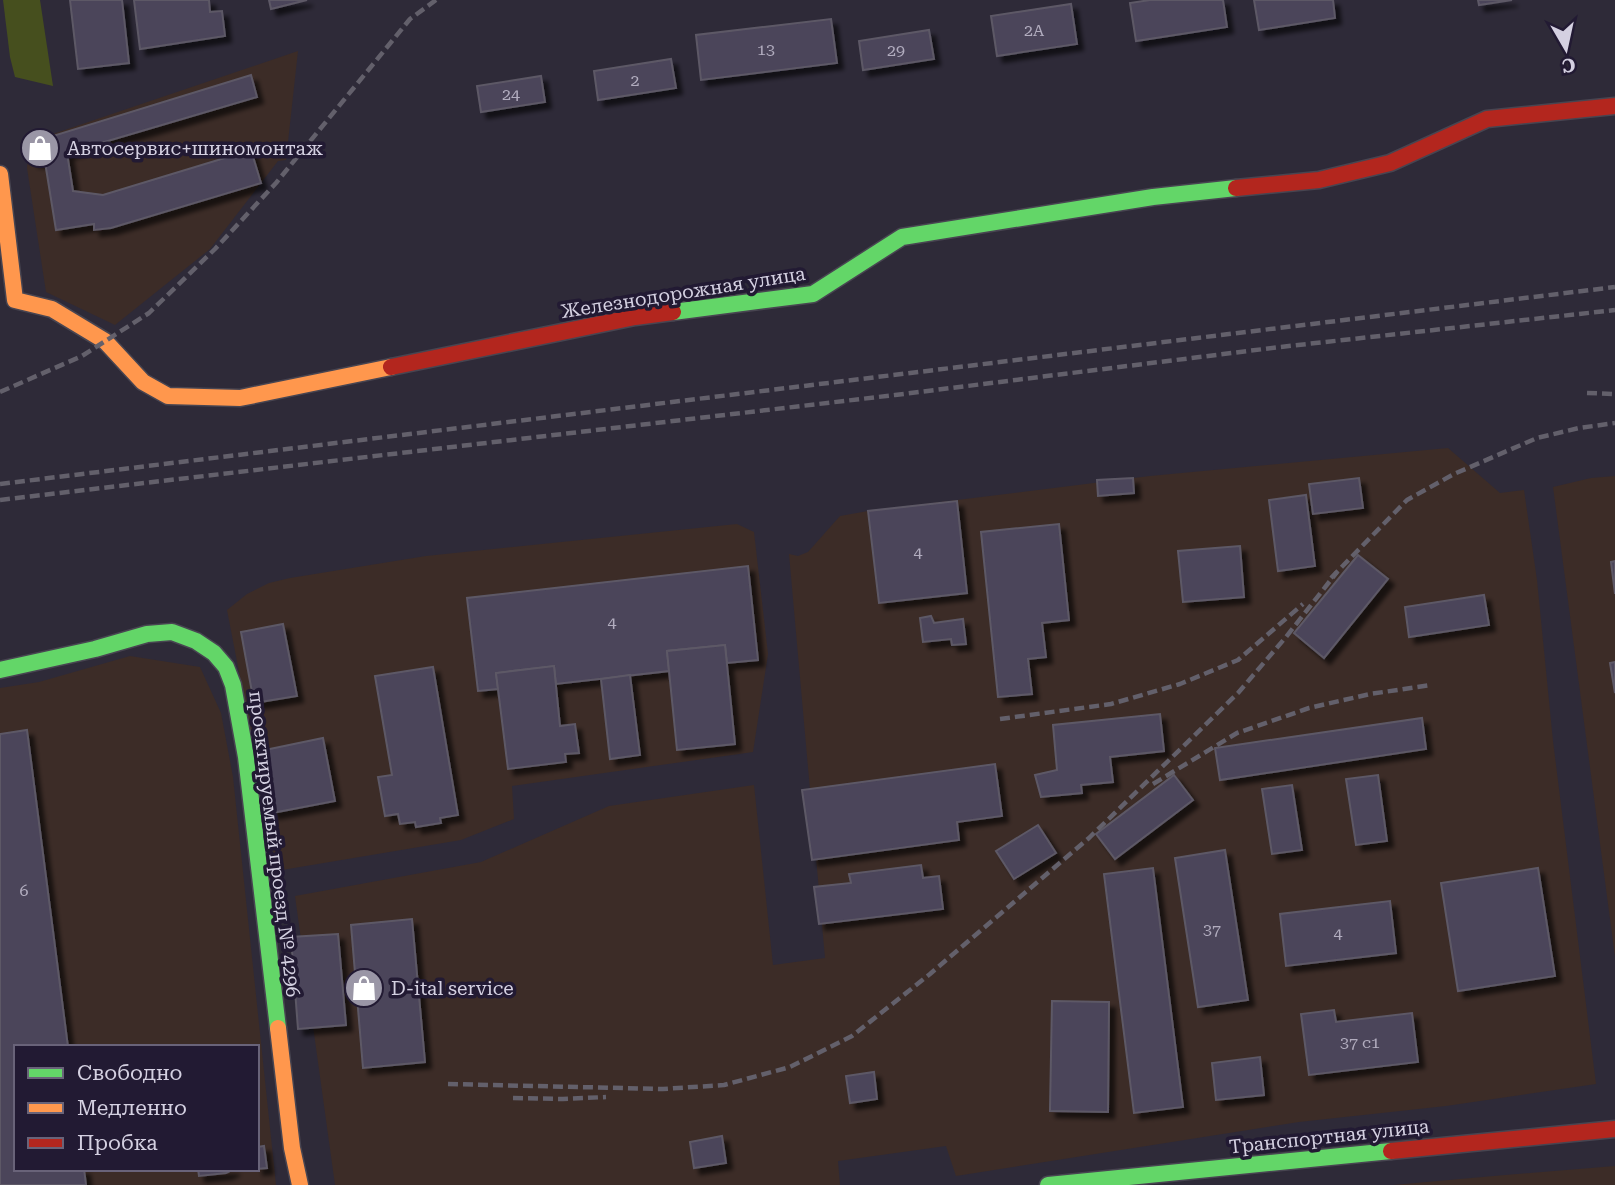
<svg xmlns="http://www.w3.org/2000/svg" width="1615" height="1185" font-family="'Roboto Serif',serif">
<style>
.industrial{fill:#3c2c27;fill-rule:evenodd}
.green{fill:#464f1e}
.building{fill:#4b445a;stroke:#5d5966;stroke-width:2;filter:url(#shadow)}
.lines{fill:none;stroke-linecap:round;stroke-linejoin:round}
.fast-casing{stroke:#484551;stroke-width:19}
.slow-casing{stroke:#484551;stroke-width:19}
.jam-casing{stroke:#484551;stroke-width:19}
.fast{stroke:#63d668;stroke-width:16}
.slow{stroke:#ff974d;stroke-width:16}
.jam{stroke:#b3261e;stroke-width:16}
.rail{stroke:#63606b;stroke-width:4.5;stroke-dasharray:10 5;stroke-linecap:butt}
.labels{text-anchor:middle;stroke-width:7;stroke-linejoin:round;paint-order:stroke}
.number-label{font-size:16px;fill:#b2adbf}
.poi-label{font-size:19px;fill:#d4d0e1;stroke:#221a33;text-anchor:start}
.street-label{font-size:19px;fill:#d4d0e1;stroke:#221a33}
</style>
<defs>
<filter id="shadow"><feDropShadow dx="6" dy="6" stdDeviation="2" flood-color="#0009"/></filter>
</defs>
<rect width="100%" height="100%" fill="#2e2a38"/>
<!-- industrial -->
<g class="industrial">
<path d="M298,51L286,160L278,161L210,249L115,325L46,292L27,168L28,159L36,143L47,136Z"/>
<path d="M1448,448L1500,493L1524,490L1537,580L1553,741L1596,1084L1446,1106L1299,1122L956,1176L946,1146L838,1161L840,1185H335L295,896L481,862L609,806L754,785L773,965L825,958L789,554L798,556L808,552L840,516L868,511L1150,476Z"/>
<path d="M1615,476V957L1553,487L1591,478Z"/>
<path d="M737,524L754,532L768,654L753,752L512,786L514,819L461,840L276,871L272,842L227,610L247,594L269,583L290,578L426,556Z"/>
<path d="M130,656L200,667L221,713L233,777L276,1185H0V688L39,682ZM16,1047H257V1169H16Z"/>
<path d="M1615,1166V1185H1393L1505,1175Z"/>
</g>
<!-- green -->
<path class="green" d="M3,0H40L53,86L15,77L10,57Z"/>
<!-- building -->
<g class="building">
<path d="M70,0H122L129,63L78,69Z"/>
<path d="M134,0H209L210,12L222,11L225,36L140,49Z"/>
<path d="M269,0H307L271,9Z"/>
<path d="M1150,0H1223L1227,27L1136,41L1130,3Z"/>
<path d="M1254,0H1333L1335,18L1259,30Z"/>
<path d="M1478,0H1512L1479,5Z"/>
<path d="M1071,4L1077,44L997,56L991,16Z"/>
<path d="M831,19L837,63L701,80L696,35Z"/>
<path d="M929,30L934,59L863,70L859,41Z"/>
<path d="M671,59L676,88L598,100L594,71Z"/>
<path d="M251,75L257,97L67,153L73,191L103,195L251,150L261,183L111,228L94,230V224L56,230L45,162L32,161L31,156L43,139Z"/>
<path d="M541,76L545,102L481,112L477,86Z"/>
<path d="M1133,478L1134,493L1098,496L1097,480Z"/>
<path d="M1359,478L1363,508L1313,514L1309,484Z"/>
<path d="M1306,495L1315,566L1278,571L1269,500Z"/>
<path d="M957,501L967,593L879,603L868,511Z"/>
<path d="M1059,524L1069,620L1042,623L1046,657L1028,659L1032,694L998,697L981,532Z"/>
<path d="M1240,546L1244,597L1183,602L1178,551Z"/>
<path d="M1358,555L1388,579L1324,658L1294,633Z"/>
<path d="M1615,561V594L1611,562Z"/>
<path d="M748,566L758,660L727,663L725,645L667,651L669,671L556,684L554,666L496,673L498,689L478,691L467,598Z"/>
<path d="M1484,595L1489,625L1409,637L1405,607Z"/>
<path d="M931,616L934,623L963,619L966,644L952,645L951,639L923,642L920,618Z"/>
<path d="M283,624L297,696L254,703L241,632Z"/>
<path d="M725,645L735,744L677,750L667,651Z"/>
<path d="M1615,662V693L1610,663Z"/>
<path d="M554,666L560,726L575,724L579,753L565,754L566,762L508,769L496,673Z"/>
<path d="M433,667L458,815L440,818L441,823L416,827L415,822L400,824L398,814L385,816L378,777L392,775L375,676Z"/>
<path d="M630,675L640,755L610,759L601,679Z"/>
<path d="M1160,714L1164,751L1110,757L1113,782L1081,785L1082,793L1041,797L1035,775L1057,770L1053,725Z"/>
<path d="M1422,718L1426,749L1220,780L1215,748Z"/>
<path d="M27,730L68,1047H16V1169H84L86,1185H0V734Z"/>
<path d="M323,738L335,801L272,813L260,751Z"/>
<path d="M995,764L1002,816L957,822L959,840L812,860L802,790Z"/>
<path d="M1174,775L1193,800L1115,859L1096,834Z"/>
<path d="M1378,775L1387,841L1356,845L1346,779Z"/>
<path d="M1292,785L1302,850L1272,854L1262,789Z"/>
<path d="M1038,825L1056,853L1014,879L996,851Z"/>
<path d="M1225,850L1248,1000L1198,1007L1175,858Z"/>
<path d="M921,865L923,878L939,876L943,909L819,924L814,887L851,883L849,874Z"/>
<path d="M1153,868L1183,1107L1134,1113L1104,874Z"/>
<path d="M1538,868L1555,976L1458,991L1441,883Z"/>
<path d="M1390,901L1396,953L1286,966L1280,914Z"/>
<path d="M412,919L425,1062L363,1068L351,925Z"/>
<path d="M338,934L346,1025L298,1029L291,937Z"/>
<path d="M1052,1001L1109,1002L1108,1112L1050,1111Z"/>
<path d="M1334,1010L1336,1022L1412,1013L1418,1062L1309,1075L1301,1014Z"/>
<path d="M1260,1057L1264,1095L1216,1100L1212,1063Z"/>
<path d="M874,1072L877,1099L850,1103L846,1076Z"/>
<path d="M722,1136L726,1163L694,1168L690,1142Z"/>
<path d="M264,1146L267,1168L257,1169V1147Z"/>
<path d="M198,1169H234L226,1173L199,1176Z"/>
</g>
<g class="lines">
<defs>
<g id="fast">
<path d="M673,312L813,294L902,237L1153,197L1236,188"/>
<path d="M0,670L95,649L147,634L172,632L196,641L214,653L226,667L233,685L246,757L278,1028"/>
<path d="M1048,1185L1391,1151"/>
</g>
<g id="slow">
<path d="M0,174L15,300L52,309L105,341L143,382L168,396L240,398L391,367"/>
<path d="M278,1028L292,1148L300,1185"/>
</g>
<g id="jam">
<path d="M1236,188L1319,180L1390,163L1487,119L1615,106"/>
<path d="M391,367L635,317L673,312"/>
<path d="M1391,1151L1615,1129"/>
</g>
</defs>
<!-- fast casing -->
<use href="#fast" class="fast-casing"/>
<!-- slow casing -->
<use href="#slow" class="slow-casing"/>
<!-- jam casing -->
<use href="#jam" class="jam-casing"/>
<!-- fast -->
<use href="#fast" class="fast"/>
<!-- slow -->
<use href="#slow" class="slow"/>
<!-- jam -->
<use href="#jam" class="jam"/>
<!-- rail -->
<g class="rail">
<path d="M0,392L82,356L149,313L215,249L276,183L410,19L436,0"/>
<path d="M1587,393L1615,394"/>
<path d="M0,484L1615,287"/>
<path d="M0,500L895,395L1280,347L1615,310"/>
<path d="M1331,578L1407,500L1454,474L1537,438L1579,428L1615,423"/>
<path d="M1000,719L1111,704L1180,684L1238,660L1303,604"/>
<path d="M1153,784L1237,733L1309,708L1370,694L1431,685"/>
<path d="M448,1084L663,1089L724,1085L790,1067L852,1036L930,974L1089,838L1238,693L1286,637L1337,572"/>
<path d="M513,1098L563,1099L606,1097"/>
</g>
</g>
<!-- icons -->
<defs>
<symbol id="shop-disc" viewBox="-11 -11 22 22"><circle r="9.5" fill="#9a96a6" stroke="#221a33"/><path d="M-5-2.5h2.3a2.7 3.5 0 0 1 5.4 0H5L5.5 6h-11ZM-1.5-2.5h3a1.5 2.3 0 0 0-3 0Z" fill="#fff"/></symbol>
</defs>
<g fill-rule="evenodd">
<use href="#shop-disc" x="18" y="126" width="44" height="44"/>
<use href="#shop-disc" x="342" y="966" width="44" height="44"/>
</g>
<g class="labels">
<!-- number labels -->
<g class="number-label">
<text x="1034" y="36">2А</text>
<text x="766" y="55">13</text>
<text x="896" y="56">29</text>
<text x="635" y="86">2</text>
<text x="511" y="100">24</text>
<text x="918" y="558">4</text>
<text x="612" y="628">4</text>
<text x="24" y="896">6</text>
<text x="1212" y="935">37</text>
<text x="1338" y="939">4</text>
<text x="1360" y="1048">37 с1</text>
</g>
<!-- poi labels -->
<g class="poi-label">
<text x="67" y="155">Автосервис+шиномонтаж</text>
<text x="391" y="995">D-ital service</text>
</g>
<!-- street labels -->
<g class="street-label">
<text transform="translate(683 292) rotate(-9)" y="7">Железнодорожная улица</text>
<text transform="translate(275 844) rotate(83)" y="7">проектируемый проезд № 4296</text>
<text transform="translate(1329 1136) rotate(-6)" y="7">Транспортная улица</text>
</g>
</g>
<!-- legend -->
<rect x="14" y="1045" width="245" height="126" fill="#221a33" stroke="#696379" stroke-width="2"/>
<rect x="28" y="1068" width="35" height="10" fill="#63d668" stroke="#696379" stroke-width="2"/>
<text x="77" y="1080" font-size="21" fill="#d4d0e1">Свободно</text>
<rect x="28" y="1103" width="35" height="10" fill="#ff974d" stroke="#696379" stroke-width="2"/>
<text x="77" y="1115" font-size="21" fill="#d4d0e1">Медленно</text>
<rect x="28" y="1138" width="35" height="10" fill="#b3261e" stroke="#696379" stroke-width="2"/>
<text x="77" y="1150" font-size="21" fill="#d4d0e1">Пробка</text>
<!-- north arrow -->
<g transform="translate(1566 49) rotate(171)" stroke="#221a33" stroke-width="5" paint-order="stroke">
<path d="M0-5L12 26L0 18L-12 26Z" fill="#d4d0e1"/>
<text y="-10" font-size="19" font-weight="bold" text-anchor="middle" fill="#d4d0e1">С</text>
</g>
</svg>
